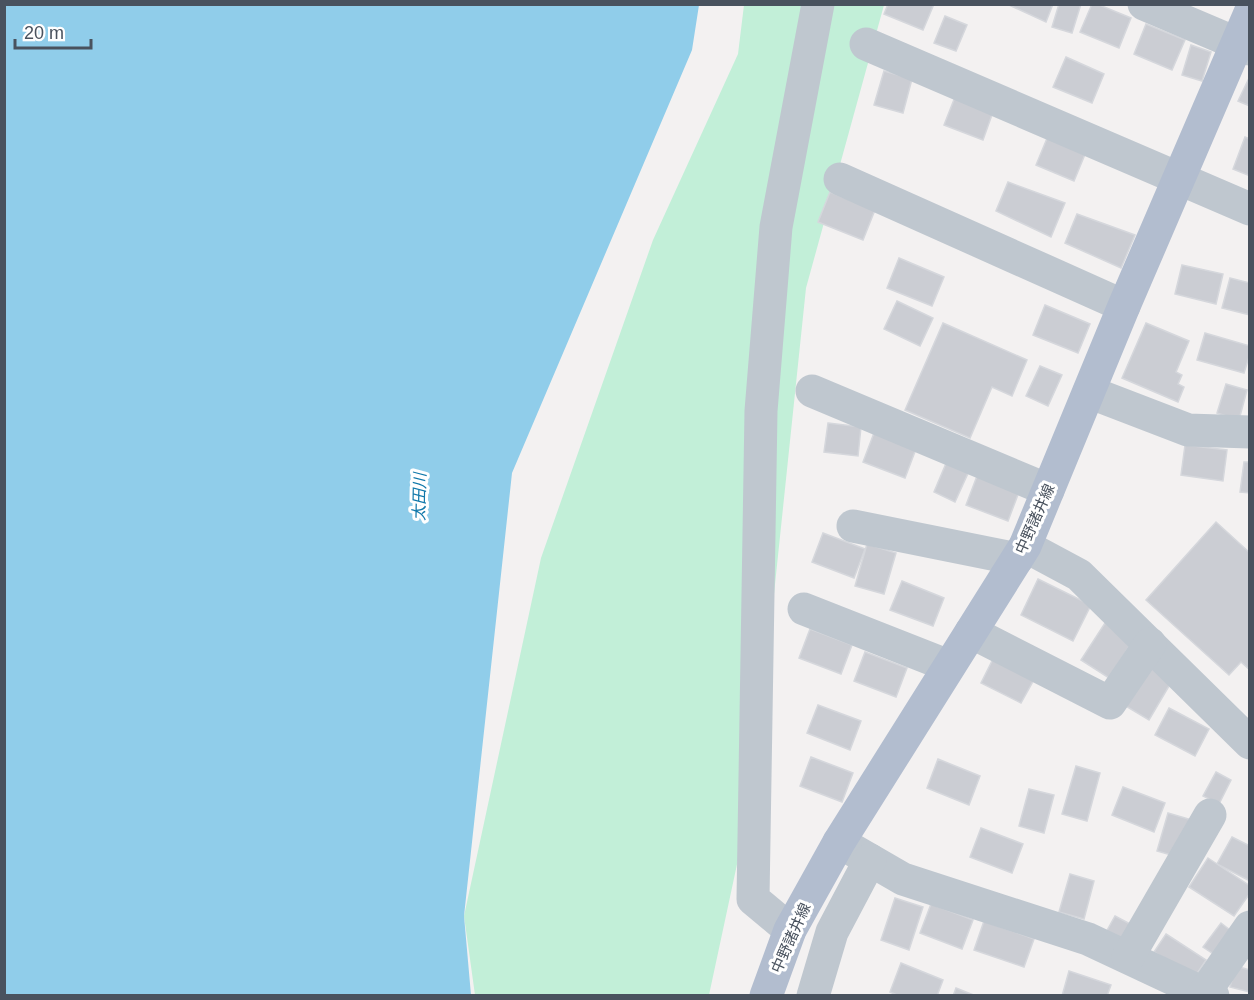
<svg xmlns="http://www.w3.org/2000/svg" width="1254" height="1000" font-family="Arial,'Noto Sans JP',sans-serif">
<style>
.green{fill:#c2efd8}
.water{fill:#90cdea}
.building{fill:#cbcdd3;stroke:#d5d7dc;stroke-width:1.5}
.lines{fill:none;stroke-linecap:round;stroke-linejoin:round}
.minor{stroke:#bfc7cf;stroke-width:33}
.major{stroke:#b2bdcf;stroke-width:33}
.labels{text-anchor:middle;stroke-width:6;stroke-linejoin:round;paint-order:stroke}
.street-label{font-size:15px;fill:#49525e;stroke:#fff}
.water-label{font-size:16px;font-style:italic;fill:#1078aa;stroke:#fff}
</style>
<rect width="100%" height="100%" fill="#f3f1f1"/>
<!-- green -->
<path class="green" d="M744,5H884L806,288L754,785L709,995H475L464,916L541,558L653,240L738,54Z"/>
<!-- water -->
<path class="water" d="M5,4L699,5L692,50L512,473L464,916L471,995H5Z"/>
<!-- building -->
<g class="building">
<path d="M888,4H934L923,30L884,14Z"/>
<path d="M1007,4H1053L1046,22Z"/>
<path d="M1059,4H1081L1072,33L1052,27Z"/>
<path d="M1092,4H1097L1131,18L1119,48L1080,32Z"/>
<path d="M945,16L967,25L956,51L934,43Z"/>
<path d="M1146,24L1185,40L1172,70L1134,54Z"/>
<path d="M1191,45L1211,52L1202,81L1182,75Z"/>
<path d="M1066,57L1104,74L1092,103L1053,87Z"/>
<path d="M884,71L912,79L903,113L874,105Z"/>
<path d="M1250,76V106L1238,101Z"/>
<path d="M955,97L993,112L983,140L944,125Z"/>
<path d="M1048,136L1086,152L1074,181L1036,165Z"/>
<path d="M1245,137L1250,139V176L1233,169Z"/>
<path d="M1008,182L1065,203L1051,237L996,211Z"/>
<path d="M830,192L875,210L863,240L818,222Z"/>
<path d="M1077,214L1135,235L1121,268L1065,243Z"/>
<path d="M899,258L944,277L932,306L887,288Z"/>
<path d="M1182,265L1223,274L1216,304L1175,294Z"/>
<path d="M1230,278L1250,283V315L1222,308Z"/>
<path d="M897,301L933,318L920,346L884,329Z"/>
<path d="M1045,305L1090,324L1078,353L1033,335Z"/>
<path d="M943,323L1027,360L1012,396L992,387L970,438L905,410Z"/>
<path d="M1146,323L1189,341L1176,372L1182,375L1178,384L1184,387L1178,402L1122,378Z"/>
<path d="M1205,333L1250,346V354L1244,373L1197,360Z"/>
<path d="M1040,366L1062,375L1048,406L1026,396Z"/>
<path d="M1226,384L1247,390L1239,420L1217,413Z"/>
<path d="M828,423L861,427L858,456L824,452Z"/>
<path d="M874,433L916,449L905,478L863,462Z"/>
<path d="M1185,445L1227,450L1223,481L1181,475Z"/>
<path d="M947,461L969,471L955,502L934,492Z"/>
<path d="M1244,462H1250V493L1240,492Z"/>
<path d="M977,476L1019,492L1008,521L966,505Z"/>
<path d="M1216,522L1250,553V670L1241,662L1229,675L1146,600Z"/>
<path d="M823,533L865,549L854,578L812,562Z"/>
<path d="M867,544L896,553L884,594L855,586Z"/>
<path d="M1038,579L1091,605L1073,641L1021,615Z"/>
<path d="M902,581L944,598L933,626L890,610Z"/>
<path d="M1105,623L1132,642L1109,678L1081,660Z"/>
<path d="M810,629L852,645L841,674L799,658Z"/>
<path d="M865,652L907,668L896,697L854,681Z"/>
<path d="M995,655L1036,676L1021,703L981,683Z"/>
<path d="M1147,665L1172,681L1149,720L1124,705Z"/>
<path d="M818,705L861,721L850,750L807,733Z"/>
<path d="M1169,708L1209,729L1195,756L1155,735Z"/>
<path d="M811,757L853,773L842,802L800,786Z"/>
<path d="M938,759L980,776L969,805L927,788Z"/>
<path d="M1076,766L1100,773L1087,821L1062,814Z"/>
<path d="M1216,772L1231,780L1219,804L1203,796Z"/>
<path d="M1123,787L1165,803L1154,832L1112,815Z"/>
<path d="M1029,789L1054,795L1044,833L1019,826Z"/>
<path d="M1168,813L1192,820L1182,858L1157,851Z"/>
<path d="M981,828L1023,844L1012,873L970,857Z"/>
<path d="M1232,837L1250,846V881L1217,864Z"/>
<path d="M1208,858L1250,886V893L1234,916L1189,887Z"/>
<path d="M1070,874L1094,881L1084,919L1059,912Z"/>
<path d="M895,898L923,907L909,950L881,940Z"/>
<path d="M931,904L973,920L962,949L920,933Z"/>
<path d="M1115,916L1136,927L1126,947L1104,936Z"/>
<path d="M984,921L1034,939L1024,967L974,950Z"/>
<path d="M1221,923L1235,934L1218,957L1203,947Z"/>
<path d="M1166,934L1206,960L1194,978L1154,952Z"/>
<path d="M901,963L943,980L937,996H899L890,992Z"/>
<path d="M1236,966L1250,970V992L1230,987Z"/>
<path d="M1069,971L1111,985L1107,996H1062Z"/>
<path d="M956,988L976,996H953Z"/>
</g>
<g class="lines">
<!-- minor -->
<g class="minor">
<path d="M1144,4L1250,49"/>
<path d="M866,44L1250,209"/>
<path d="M840,179L1124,306"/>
<path d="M812,391L1048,490"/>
<path d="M1089,392L1188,430L1250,432"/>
<path d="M853,526L1017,559"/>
<path d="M1025,546L1079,575L1250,743"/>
<path d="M804,609L949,666"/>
<path d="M971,632L1110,703L1150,644"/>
<path d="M839,842L903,879L1088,939L1203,993L1213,996"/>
<path d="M790,930L753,899L761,411L776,227L818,4"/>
<path d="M1128,957L1210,815"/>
<path d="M813,996L832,932L870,860"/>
<path d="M1202,996L1250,927"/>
</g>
<!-- major -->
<path class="major" d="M766,996L790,930L839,842L1025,546L1124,306L1250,13"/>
</g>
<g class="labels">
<!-- street labels -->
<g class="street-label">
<text transform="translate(1035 519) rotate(-66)" y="5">中野諸井線</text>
<text transform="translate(791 938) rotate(-66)" y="5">中野諸井線</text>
</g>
<!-- water labels -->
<g class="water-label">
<text transform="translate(419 497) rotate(-89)" y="6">太田川</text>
</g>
</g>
<!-- border -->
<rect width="1254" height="1000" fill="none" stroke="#49525e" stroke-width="12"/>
<!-- scale -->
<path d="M15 39v9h76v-9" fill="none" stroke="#49525e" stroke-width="3"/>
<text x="24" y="39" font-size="18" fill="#49525e" stroke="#ffffff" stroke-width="4.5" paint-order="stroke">20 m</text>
</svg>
